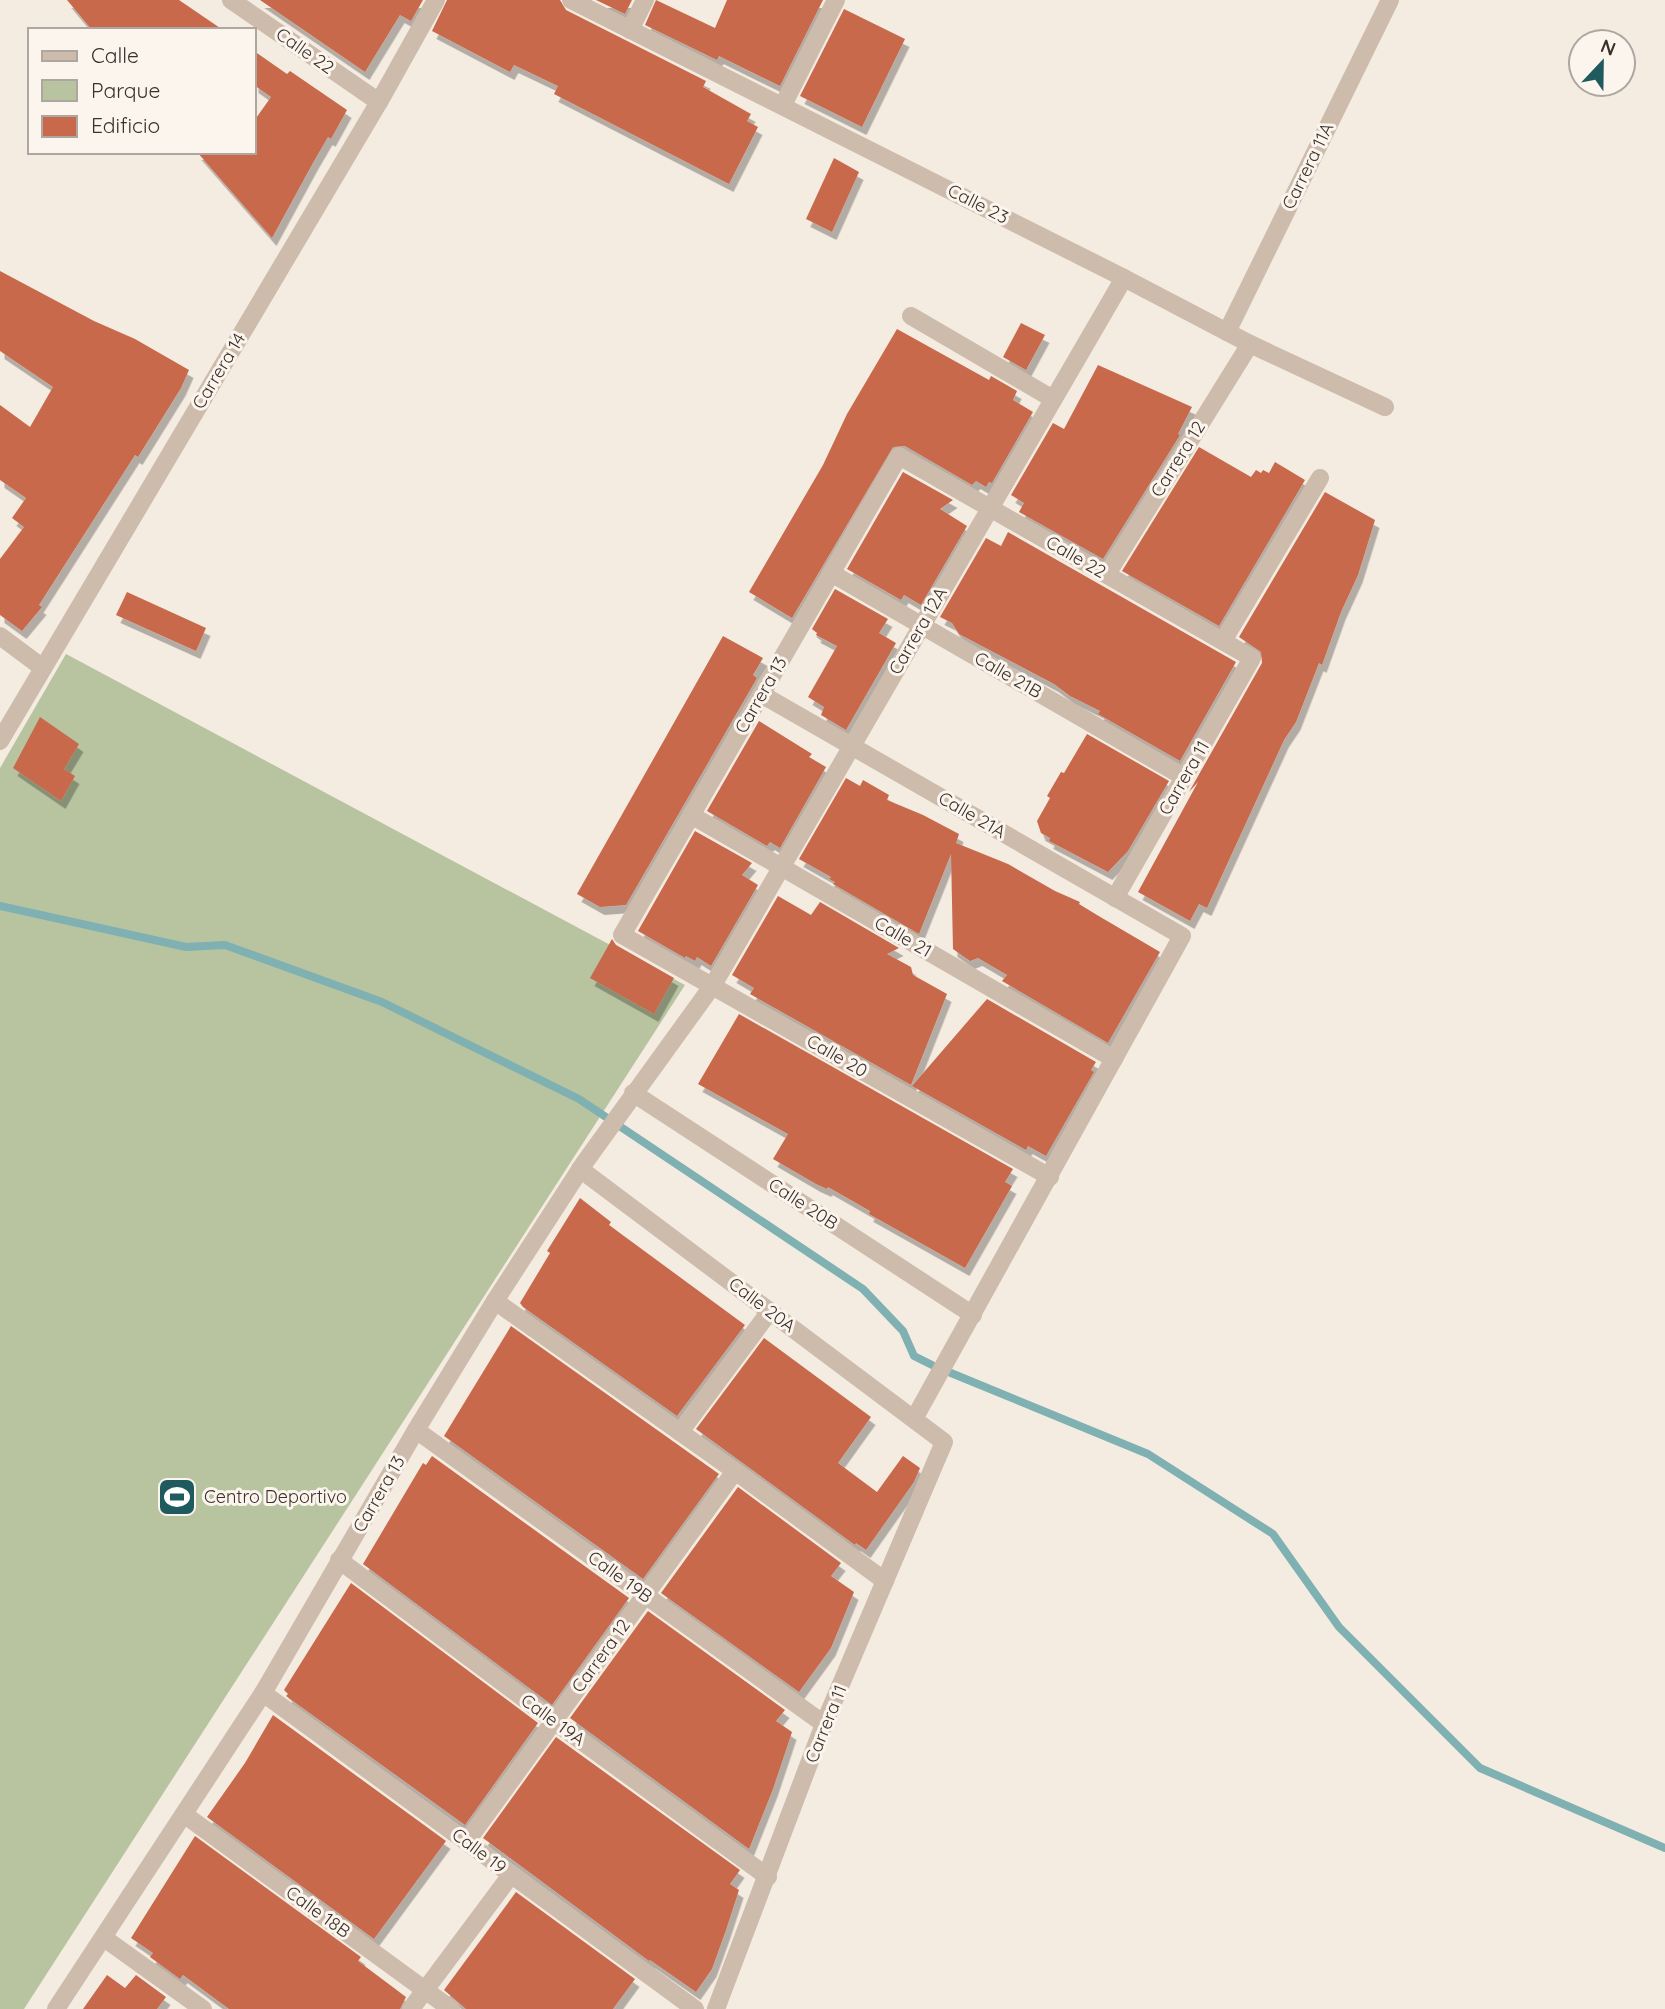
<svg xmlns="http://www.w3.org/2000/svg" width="1665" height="2009" font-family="Quicksand,sans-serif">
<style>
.green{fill:#b8c4a0}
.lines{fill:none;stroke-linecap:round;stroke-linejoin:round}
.stream{stroke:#7fb0b2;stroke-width:8}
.building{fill:#c8694b;filter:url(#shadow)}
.minor{stroke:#cdbbac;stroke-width:18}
.labels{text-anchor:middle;stroke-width:6;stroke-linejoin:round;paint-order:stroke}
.street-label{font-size:18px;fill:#3b302b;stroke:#fbf5ee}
.poi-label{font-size:18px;fill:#3b302b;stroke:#fbf5ee;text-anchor:start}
</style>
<defs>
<filter id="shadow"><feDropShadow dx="4.5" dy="8" stdDeviation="0" flood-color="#0004"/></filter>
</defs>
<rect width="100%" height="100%" fill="#f4ebe1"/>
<!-- green -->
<path class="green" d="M66,654L685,985L24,2009H0V768Z"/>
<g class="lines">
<!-- stream -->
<g class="stream">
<path d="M0,906L186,947L225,945L382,1002L579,1099L863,1289L903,1331L914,1356L932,1365"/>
<path d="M951,1373L1148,1454L1273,1534L1339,1627L1480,1768L1665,1848"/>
</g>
</g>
<!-- building -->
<g class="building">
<path d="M67,0H179L223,30H92Z"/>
<path d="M260,0H423L411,21L400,15L365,72Z"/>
<path d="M447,0H560L566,10L706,81L703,87L751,114L747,121L758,127L729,184L554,94L558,86L514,65L510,72L432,31Z"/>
<path d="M596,0H632L625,14Z"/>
<path d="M656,0L715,28L727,0H823L780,86L719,56L717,60L645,25Z"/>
<path d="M844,9L905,39L862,127L800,96Z"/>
<path d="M254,51L287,74L290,71L347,110L331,139L328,137L314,161L272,238L197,152H254V121L271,97L254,85Z"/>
<path d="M834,158L859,172L832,232L806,219Z"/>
<path d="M0,271L94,321L135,339L189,370L181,388L148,441L138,457L135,455L39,605L42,607L22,631L0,615V559L24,527L12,518L26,498L0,480V405L30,427L53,387L0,351Z"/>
<path d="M1021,323L1045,335L1026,370L1003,357Z"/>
<path d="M897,329L989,380L991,376L1017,391L1013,400L1033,412L992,483L989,482L986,487L976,481L972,485L905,446L893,447L792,618L749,592L823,465L847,414Z"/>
<path d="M1098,365L1192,407L1178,434L1180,435L1103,559L1019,512L1024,503L1011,495L1053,423L1064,429Z"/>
<path d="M1199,447L1251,477L1256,470L1261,473L1263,470L1269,473L1275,462L1305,480L1219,626L1122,571Z"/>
<path d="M903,472L953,500L940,509L967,526L921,605L904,595L901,600L847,569Z"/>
<path d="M1325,492L1375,520L1358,575L1341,612L1322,665L1319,663L1296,722L1284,740L1207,908L1199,904L1190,921L1138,892L1198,782L1189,792L1262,663L1261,652L1239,637Z"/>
<path d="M1008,532L1236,662L1180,761L1098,714L1100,711L1070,696L1054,684L959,634L952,623L940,617L986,538L1001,546Z"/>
<path d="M835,589L888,619L879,633L896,643L846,730L821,715L824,707L808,697L837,646L816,635L817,633L812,629Z"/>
<path d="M127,592L206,628L196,651L116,615Z"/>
<path d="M723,636L763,658L753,675L757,678L626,905L600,907L577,894Z"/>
<path d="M40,717L79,744L64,769L75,776L61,801L13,768Z"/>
<path d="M759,721L812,754L809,757L826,767L780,848L770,842L767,846L707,811Z"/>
<path d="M1087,734L1169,781L1128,851L1108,872L1049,841L1050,838L1041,833L1037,821L1050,798L1047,796L1061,772L1064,773Z"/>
<path d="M846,778L860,786L863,780L889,795L887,800L923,815L959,834L956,843L1008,864L1055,891L1080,902L1079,904L1097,915L1160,952L1108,1043L1002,981L1007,975L978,958L970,961L953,949L951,854L919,934L833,884L835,882L829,879L831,877L799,859Z"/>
<path d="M695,831L752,863L742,875L758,885L711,966L697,957L695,961L686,956L685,958L638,931Z"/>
<path d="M778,896L811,915L820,902L899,948L887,954L911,967L913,975L947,994L911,1085L750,994L754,988L732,975Z"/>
<path d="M612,939L616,945L674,978L654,1014L590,978Z"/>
<path d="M987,999L1096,1062L1091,1070L1094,1072L1046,1156L1028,1146L1026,1150L912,1086Z"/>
<path d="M739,1014L1013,1169L1005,1182L1012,1186L965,1268L869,1214L870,1211L828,1187L827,1189L816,1184L773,1159L788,1134L698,1084Z"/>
<path d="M580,1198L611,1222L609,1225L745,1325L677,1416L523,1307L520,1303L550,1253L547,1251Z"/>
<path d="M511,1326L719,1474L643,1579L444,1436Z"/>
<path d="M764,1338L871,1417L838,1463L877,1492L903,1456L920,1468L914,1482L866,1550L856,1543L855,1545L696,1429Z"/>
<path d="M432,1456L629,1598L552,1705L363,1564L423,1463L426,1465Z"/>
<path d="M738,1487L841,1563L831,1576L854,1592L831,1648L799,1692L661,1593Z"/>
<path d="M351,1583L538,1723L465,1825L286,1696L288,1694L284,1690Z"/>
<path d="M648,1611L785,1710L776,1721L792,1732L773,1789L749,1849L570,1718Z"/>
<path d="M273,1715L446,1841L374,1939L207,1817L245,1763Z"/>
<path d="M556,1737L740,1870L730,1884L739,1890L726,1930L712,1969L696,1992L650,1960L649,1961L483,1838Z"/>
<path d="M195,1836L361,1957L358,1961L406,1997L400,2009H229L183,1975L180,1979L150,1957L153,1953L131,1938Z"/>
<path d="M516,1892L635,1979L613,2009H466L444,1990Z"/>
<path d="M107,1975L125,1988L136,1975L166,1997L157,2009H83Z"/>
</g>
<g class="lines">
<!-- minor -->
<g class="minor">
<path d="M231,0L379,102"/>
<path d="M571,0L1124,278L1250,344L1385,407"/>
<path d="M630,30L645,0"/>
<path d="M783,105L836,0"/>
<path d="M911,316L1053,399"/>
<path d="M1227,332L1390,0"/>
<path d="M831,573L1184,777"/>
<path d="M1107,574L1250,344"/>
<path d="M0,636L43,668"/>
<path d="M1223,641L1320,478"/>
<path d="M761,694L1182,936L914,1419"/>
<path d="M0,741L379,102L436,0"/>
<path d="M691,815L1114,1059"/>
<path d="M633,1093L973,1315"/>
<path d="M580,1169L944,1442L824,1724L716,2009"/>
<path d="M1050,1177L622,935L899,456L1252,658L1115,898"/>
<path d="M495,1301L735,1471L885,1581"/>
<path d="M416,1430L824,1724"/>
<path d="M680,1432L770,1311"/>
<path d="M339,1560L554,1721L768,1877"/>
<path d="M263,1693L695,2009"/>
<path d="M185,1815L451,2009"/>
<path d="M467,1841L735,1471"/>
<path d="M104,1938L203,2009"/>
<path d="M56,2009L263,1693L416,1430L495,1301L585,1162L713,985L1124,278"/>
<path d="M411,2009L511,1875"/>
</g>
</g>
<!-- icons -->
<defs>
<symbol id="stadium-square" viewBox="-11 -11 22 22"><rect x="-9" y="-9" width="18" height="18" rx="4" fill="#1f5a5e" stroke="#fbf5ee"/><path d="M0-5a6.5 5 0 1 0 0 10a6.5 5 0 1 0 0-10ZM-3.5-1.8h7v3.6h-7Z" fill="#fff"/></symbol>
</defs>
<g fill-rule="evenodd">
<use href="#stadium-square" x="155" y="1475" width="44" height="44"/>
</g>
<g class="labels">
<!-- street labels -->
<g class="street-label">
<text transform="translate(305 51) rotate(35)" y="6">Calle 22</text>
<text transform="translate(1308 166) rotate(-64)" y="6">Carrera 11A</text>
<text transform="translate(978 204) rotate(27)" y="6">Calle 23</text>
<text transform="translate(219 371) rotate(-59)" y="6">Carrera 14</text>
<text transform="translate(1178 459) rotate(-58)" y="6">Carrera 12</text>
<text transform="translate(1076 557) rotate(30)" y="6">Calle 22</text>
<text transform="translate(918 631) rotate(-60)" y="6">Carrera 12A</text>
<text transform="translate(1008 675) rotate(30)" y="6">Calle 21B</text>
<text transform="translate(761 695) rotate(-60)" y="6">Carrera 13</text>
<text transform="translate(1184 778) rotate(-60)" y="6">Carrera 11</text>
<text transform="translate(972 815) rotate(30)" y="6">Calle 21A</text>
<text transform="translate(903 937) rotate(30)" y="6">Calle 21</text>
<text transform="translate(837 1056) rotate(30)" y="6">Calle 20</text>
<text transform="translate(803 1204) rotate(33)" y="6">Calle 20B</text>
<text transform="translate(762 1305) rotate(37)" y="6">Calle 20A</text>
<text transform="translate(379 1494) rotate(-60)" y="6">Carrera 13</text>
<text transform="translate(620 1577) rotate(36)" y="6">Calle 19B</text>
<text transform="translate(601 1656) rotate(-54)" y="6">Carrera 12</text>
<text transform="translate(553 1720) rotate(36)" y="6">Calle 19A</text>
<text transform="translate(826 1724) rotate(-68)" y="6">Carrera 11</text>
<text transform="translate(479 1851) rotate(37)" y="6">Calle 19</text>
<text transform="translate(318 1912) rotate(36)" y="6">Calle 18B</text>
</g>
<!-- poi labels -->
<g class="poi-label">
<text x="204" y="1503">Centro Deportivo</text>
</g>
</g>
<!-- legend -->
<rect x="28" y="28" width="228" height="126" fill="#fbf5ee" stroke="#aea6a0" stroke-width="2"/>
<rect x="42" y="51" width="35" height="10" fill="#cdbbac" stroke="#aea6a0" stroke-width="2"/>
<text x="91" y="63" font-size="21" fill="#3b302b">Calle</text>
<rect x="42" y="80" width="35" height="21" fill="#b8c4a0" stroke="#aea6a0" stroke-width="2"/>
<text x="91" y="98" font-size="21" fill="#3b302b">Parque</text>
<rect x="42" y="116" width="35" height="21" fill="#c8694b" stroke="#aea6a0" stroke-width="2"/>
<text x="91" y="133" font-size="21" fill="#3b302b">Edificio</text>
<!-- north arrow -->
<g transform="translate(1602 63) rotate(22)"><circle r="33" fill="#fbf5ee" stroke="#aea6a0" stroke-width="2"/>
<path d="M0-5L12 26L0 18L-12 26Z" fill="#1f5a5e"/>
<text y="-10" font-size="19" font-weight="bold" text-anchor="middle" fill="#3b302b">N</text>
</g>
</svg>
